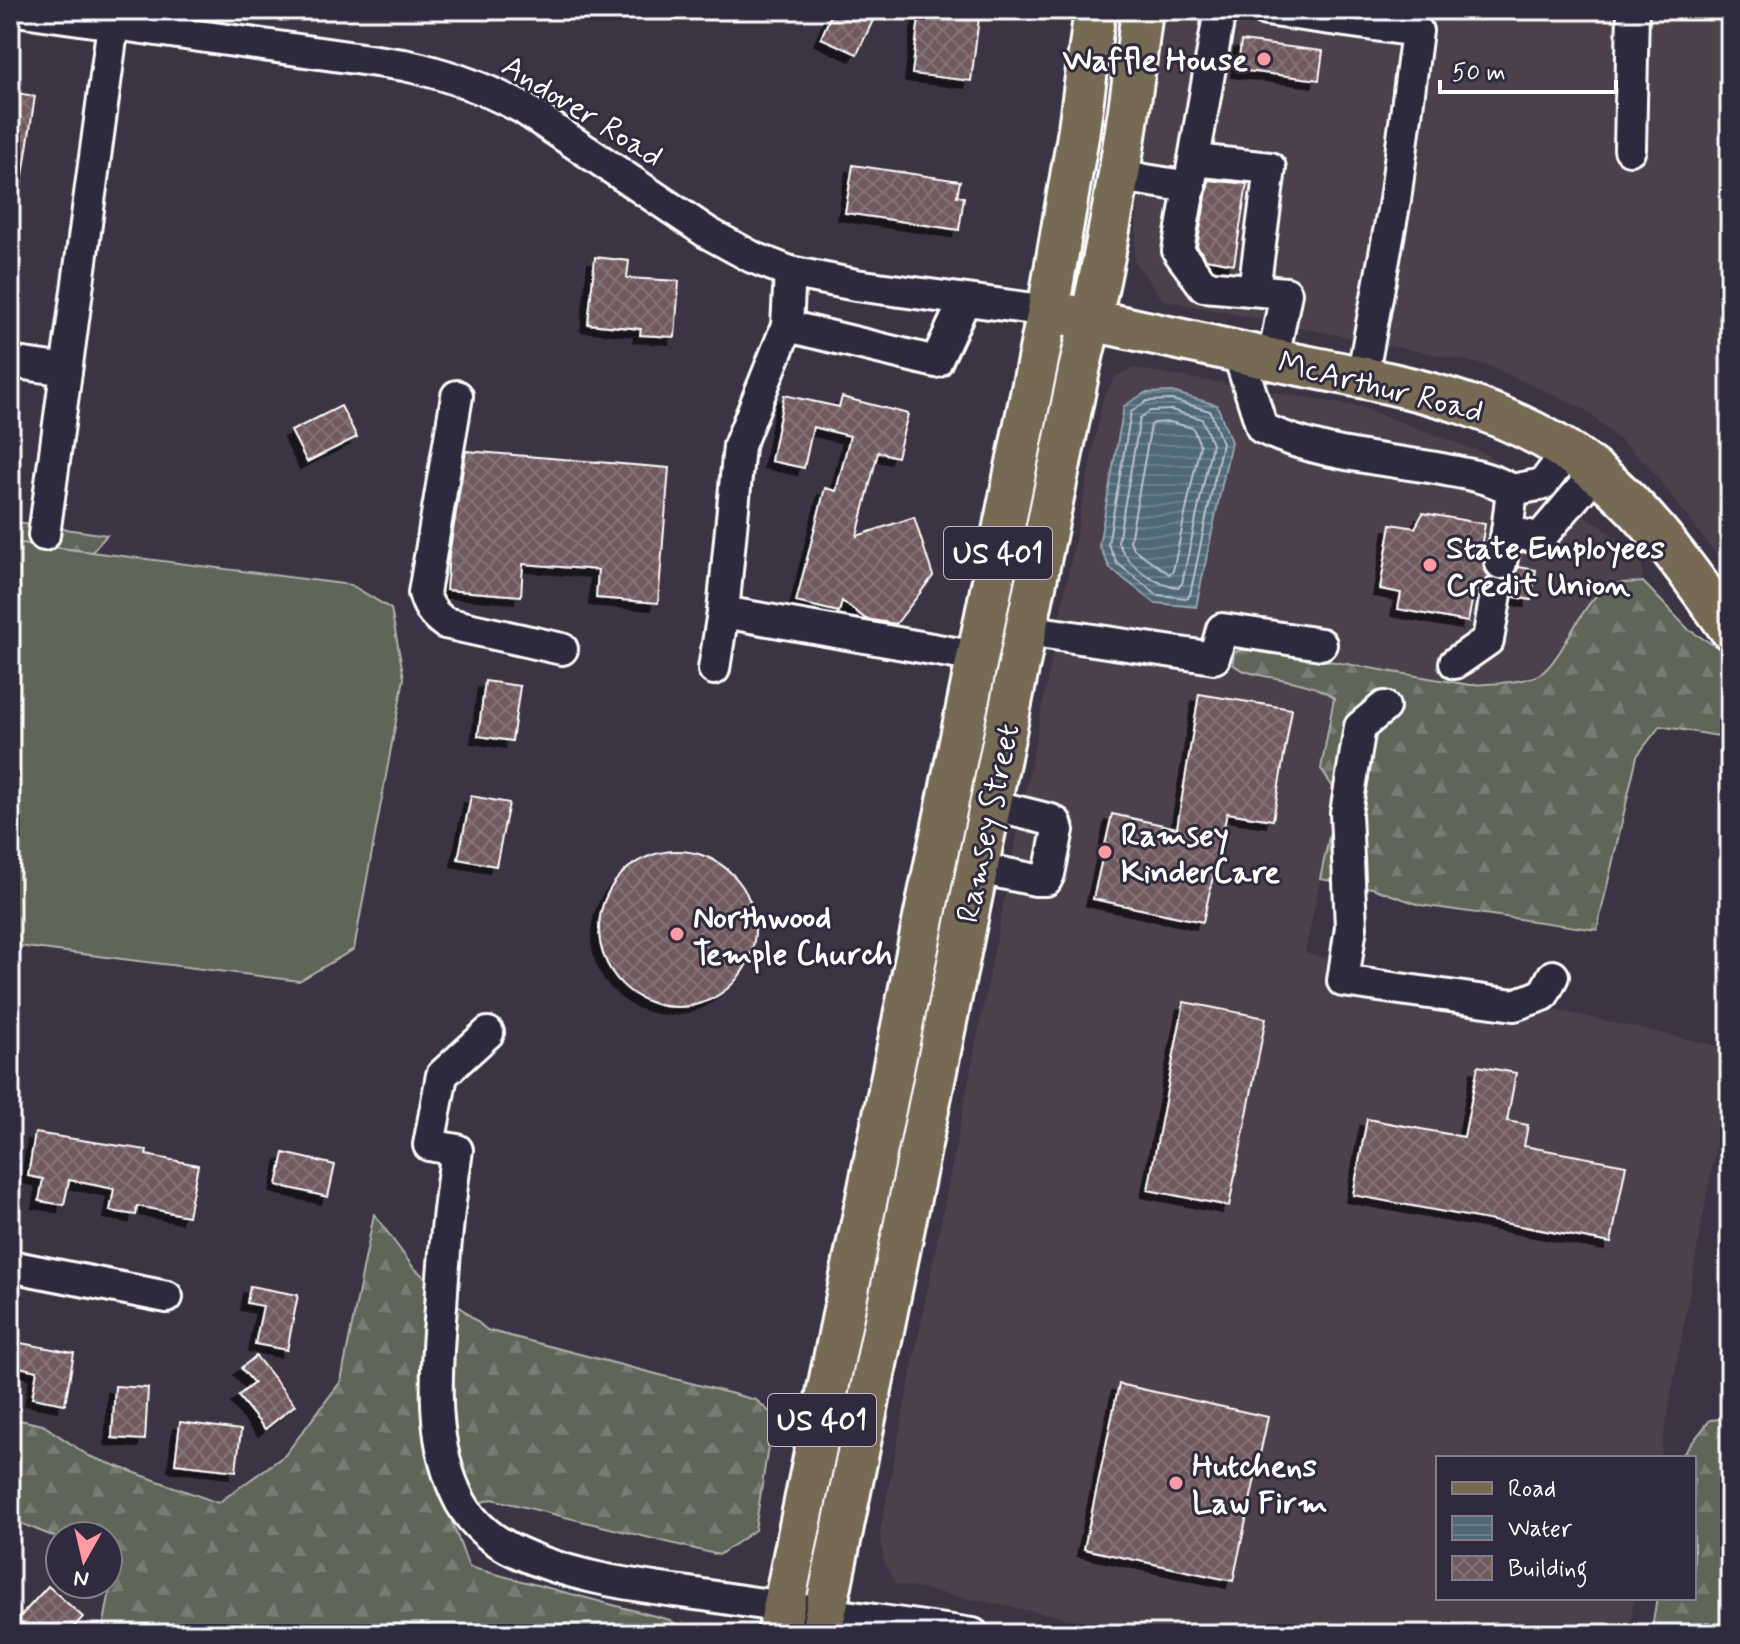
<svg xmlns="http://www.w3.org/2000/svg" width="1740" height="1644" font-family="Mynerve,sans-serif">
<style>
.built{fill:#4c3f4c}
.forest{fill:url(#forest-firs);stroke:#afb2ac;stroke-width:2}
.garden{fill:#5f6659;stroke:#afb2ac;stroke-width:2}
.water{fill:url(#water-rules);stroke:#96a5ae;stroke-width:2}
.lines{fill:none;stroke-linecap:round;stroke-linejoin:round}
.shore{stroke:#b9c3c9;stroke-width:2}
.building{fill:url(#building-cross-hatch);stroke:#fff;stroke-width:2;filter:url(#shadow)}
.minor-casing{stroke:#fff;stroke-width:36}
.major-casing{stroke:#fff;stroke-width:46}
.minor{stroke:#2f2a3d;stroke-width:30}
.major{stroke:#776a54;stroke-width:40}
.poi-dot{fill:#ff9aa2;stroke:#2f2a3d;stroke-width:3}
.labels{text-anchor:middle;stroke-width:6;stroke-linejoin:round;paint-order:stroke}
.shield{fill:#2f2a3d;stroke:#c1bfc5;stroke-width:2}
.shield-label{font-size:30px;font-weight:bold;fill:#fff}
.poi-label{font-size:32px;font-weight:bold;fill:#fff;stroke:#2f2a3d;text-anchor:start}
.street-label{font-size:32px;fill:#fff;stroke:#2f2a3d}
</style>
<defs>
<pattern id="forest-firs" width="22" height="20" patternUnits="userSpaceOnUse" patternTransform="scale(2)"><rect width="22" height="20" fill="#5f6659"/><path d="M5 1l3.5 6h-7zM16 11l3.5 6h-7z" fill="#777d72"/></pattern>
<pattern id="water-rules" width="6" height="5" patternUnits="userSpaceOnUse" patternTransform="scale(2)"><rect width="6" height="5" fill="#506978"/><path d="M0 2.5h6" fill="none" stroke="#6a808c"/></pattern>
<pattern id="building-cross-hatch" width="8" height="8" patternUnits="userSpaceOnUse" patternTransform="scale(2)"><rect width="8" height="8" fill="#705a5f"/><path d="M0 0l8 8M0 8l8-8" fill="none" stroke="#857377"/></pattern>
<filter id="shadow"><feDropShadow dx="-7" dy="7" stdDeviation="0" flood-color="#0009"/></filter>
</defs>
<rect width="100%" height="100%" fill="#3c3444"/>
<filter id="ink" filterUnits="userSpaceOnUse"><feTurbulence type="fractalNoise" baseFrequency=".0125" numOctaves="2"/><feDisplacementMap in="SourceGraphic" scale="16" xChannelSelector="R" yChannelSelector="G"/><feConvolveMatrix kernelMatrix="1 2 1 2 8 2 1 2 1" color-interpolation-filters="sRGB"/></filter>
<g filter="url(#ink)">
<!-- built -->
<g class="built">
<path d="M1153,10H1730V573L1648,465L1584,409L1487,365L1163,300L1134,261Z"/>
<path d="M1133,368L1360,407L1484,453L1600,525L1642,561L1643,582L1610,585L1541,673L1501,683L1470,685L1252,648L1239,670L1281,678L1323,689L1334,698L1321,769L1338,795L1305,953L1730,1049V1066L1660,1458H1438V1598H1635L1628,1634H1148L895,1584L884,1562L880,1531L1103,398L1116,376Z"/>
</g>
<!-- forest -->
<g class="forest">
<path d="M10,521L107,535L92,552L13,542L10,559Z"/>
<path d="M1643,582L1689,630L1730,655V738L1660,726L1637,756L1597,930L1420,905L1372,888L1320,879L1338,795L1321,769L1334,698C1307,676 1248,680 1233,664L1234,652L1252,648L1470,685C1488,684 1529,683 1543,672C1567,652 1583,595 1612,585C1621,582 1634,583 1643,582Z"/>
<path d="M374,1214L413,1267L487,1330L756,1400L773,1415L755,1530L719,1555L492,1499L448,1512L469,1567L670,1620L690,1634H102L111,1585L108,1581V1536H60V1539L10,1519V1418L43,1425L89,1456L218,1503L285,1455L341,1381Z"/>
<path d="M1730,1418V1634H1651L1657,1598H1694V1458H1683L1684,1453L1710,1420Z"/>
</g>
<!-- garden -->
<path class="garden" d="M12,542L351,585L391,609L404,678L354,949L299,981L10,945V559Z"/>
<!-- water -->
<path class="water" d="M1172,392L1217,405L1231,442L1196,607L1155,603L1110,568L1099,545L1124,406L1145,393Z"/>
<g class="lines">
<!-- shore -->
<g class="shore">
<path d="M1172,400L1210,411L1222,443L1190,595L1187,598L1157,595L1117,563L1108,544L1131,412L1147,401Z"/>
<path d="M1171,410L1202,419L1212,444L1182,584L1178,587C1154,585 1127,565 1118,542L1140,418L1150,411Z"/>
<path d="M1170,422L1193,428L1200,445L1173,571L1169,574L1134,549L1130,541L1151,425L1154,423Z"/>
</g>
</g>
<!-- building -->
<g class="building">
<path d="M833,10H878L857,54L821,38Z"/>
<path d="M920,10H980L971,81L912,74Z"/>
<path d="M1241,41L1323,51L1319,80L1238,70Z"/>
<path d="M10,92L35,96L21,189L10,188Z"/>
<path d="M853,165L960,181L957,196L964,197L959,230L845,213Z"/>
<path d="M1209,180L1247,184L1234,264L1206,259L1197,246Z"/>
<path d="M595,257L629,261L627,278L679,281L675,337L640,335L641,329L588,324Z"/>
<path d="M784,395L839,407L842,397L908,414L897,457L878,452L857,536L914,517L933,576L896,624L866,619L842,601L839,612L796,602L825,488L836,491L850,436L813,427L804,468L771,461Z"/>
<path d="M341,406L357,437L307,462L291,431Z"/>
<path d="M466,451L669,468L658,603L596,598L598,570L523,564L521,596L446,590L449,555Z"/>
<path d="M1423,513L1485,524L1479,559L1483,560L1484,570L1490,577L1483,582L1478,591L1474,590L1468,622L1398,609L1401,593L1380,589L1391,524L1415,528Z"/>
<path d="M1519,567L1536,570L1531,600L1514,597L1513,587L1507,580L1514,575Z"/>
<path d="M485,681L520,686L512,741L478,736Z"/>
<path d="M1199,694L1292,709L1273,820L1227,813L1203,922L1093,899L1112,814L1177,828Z"/>
<path d="M471,796L509,803L496,866L458,859Z"/>
<circle cx="677" cy="929" r="78"/>
<path d="M1184,1002L1266,1018L1229,1206L1148,1190Z"/>
<path d="M1478,1066L1516,1073L1507,1121L1528,1125L1524,1146L1626,1165L1611,1243L1353,1195L1367,1119L1464,1137Z"/>
<path d="M35,1133L147,1150L146,1155L198,1165L188,1216L137,1206L136,1215L110,1211L114,1189L69,1180L64,1205L39,1201L43,1179L28,1176Z"/>
<path d="M284,1153L335,1165L328,1197L277,1185Z"/>
<path d="M250,1286L298,1295L287,1350L255,1344L263,1306L247,1303Z"/>
<path d="M10,1341L74,1353L65,1404L32,1398L37,1371L10,1365Z"/>
<path d="M256,1356L295,1405L265,1429L238,1396L254,1383L241,1368Z"/>
<path d="M1119,1384L1268,1417L1233,1581L1084,1549Z"/>
<path d="M115,1386L148,1388L145,1440L112,1438Z"/>
<path d="M180,1422L241,1430L236,1471L175,1464Z"/>
<path d="M48,1586L83,1617L67,1634H10V1628Z"/>
</g>
<g class="lines">
<defs>
<g id="minor">
<path d="M16,10L404,65C447,74 485,88 524,109L708,233L752,257L790,272L856,285L1048,311"/>
<path d="M1220,10L1178,251L1204,286L1286,293L1273,359"/>
<path d="M1266,10L1417,31L1395,200L1362,378"/>
<path d="M1630,149L1633,10"/>
<path d="M1194,160L1270,168L1254,290"/>
<path d="M1120,176L1190,187"/>
<path d="M790,272L787,326L739,446L723,612L977,657"/>
<path d="M787,326L936,362L965,300"/>
<path d="M1238,352L1262,428C1313,453 1374,458 1430,467C1461,473 1485,475 1512,490L1507,532L1540,538L1596,472"/>
<path d="M10,362L66,370"/>
<path d="M457,396L424,593C428,607 433,614 445,623L562,649"/>
<path d="M1512,490L1543,484L1568,451"/>
<path d="M44,535L113,24"/>
<path d="M1501,563L1507,532"/>
<path d="M1026,630L1214,658L1222,629L1321,644"/>
<path d="M1455,663L1488,640L1496,594"/>
<path d="M714,669L723,612"/>
<path d="M1384,707L1360,727L1346,813L1351,927L1343,981L1514,1005L1543,995L1553,976"/>
<path d="M978,868L1036,880H1046L1049,874L1058,830L1056,823L1051,820L991,805"/>
<path d="M488,1033L442,1075L429,1145L457,1150C449,1202 444,1254 441,1307C436,1371 429,1444 461,1503C472,1522 490,1538 509,1548C568,1578 639,1586 703,1595C793,1609 883,1621 973,1634"/>
<path d="M10,1266L167,1297"/>
</g>
<g id="major">
<path d="M1068,315C1137,330 1206,345 1275,360C1387,383 1505,399 1597,473C1651,516 1689,573 1730,629"/>
<path d="M778,1634L1048,311L1078,136L1095,10"/>
<path d="M821,1634L1079,370C1108,251 1128,132 1142,10"/>
</g>
</defs>
<!-- minor casing -->
<use href="#minor" class="minor-casing"/>
<!-- major casing -->
<use href="#major" class="major-casing"/>
<!-- minor -->
<use href="#minor" class="minor"/>
<!-- major -->
<use href="#major" class="major"/>
</g>
</g>
<!-- markers -->
<g class="poi-dot">
<circle cx="1264" cy="59" r="8"/>
<circle cx="1430" cy="565" r="8"/>
<circle cx="1105" cy="852" r="8"/>
<circle cx="677" cy="934" r="8"/>
<circle cx="1176" cy="1483" r="8"/>
</g>
<g class="labels">
<!-- shield labels -->
<g class="shield">
<rect x="944" y="527" width="108" height="52" rx="6"/>
<rect x="768" y="1394" width="108" height="52" rx="6"/>
</g>
<g class="shield-label">
<text x="998" y="563">US 401</text>
<text x="822" y="1430">US 401</text>
</g>
<!-- poi labels -->
<g class="poi-label">
<text x="1248" y="70" text-anchor="end">Waffle House</text>
<text x="1446" y="558">State Employees<tspan x="1446" dy="37">Credit Union</tspan></text>
<text x="1121" y="845">Ramsey<tspan x="1121" dy="37">KinderCare</tspan></text>
<text x="693" y="927">Northwood<tspan x="693" dy="37">Temple Church</tspan></text>
<text x="1192" y="1476">Hutchens<tspan x="1192" dy="37">Law Firm</tspan></text>
</g>
<!-- street labels -->
<g class="street-label">
<text transform="translate(583 110) rotate(32)" y="11">Andover Road</text>
<text transform="translate(1381 386) rotate(14)" y="11">McArthur Road</text>
<text transform="translate(987 823) rotate(-78)" y="11">Ramsey Street</text>
</g>
</g>
<!-- margin -->
<rect width="1740" height="1644" fill="none" stroke="#2f2a3d" stroke-width="40"/>
<rect x="20" y="20" width="1700" height="1604" fill="none" stroke="#fff" stroke-width="3" filter="url(#ink)"/>
<!-- legend -->
<rect x="1436" y="1456" width="260" height="144" fill="#2f2a3d" stroke="#827f8b" stroke-width="2"/>
<rect x="1452" y="1482" width="40" height="12" fill="#776a54" stroke="#827f8b" stroke-width="2"/>
<text x="1508" y="1496" font-size="24" fill="#ffffff">Road</text>
<rect x="1452" y="1516" width="40" height="24" fill="url(#water-rules)" stroke="#827f8b" stroke-width="2"/>
<text x="1508" y="1536" font-size="24" fill="#ffffff">Water</text>
<rect x="1452" y="1556" width="40" height="24" fill="url(#building-cross-hatch)" stroke="#827f8b" stroke-width="2"/>
<text x="1508" y="1576" font-size="24" fill="#ffffff">Building</text>
<!-- north arrow -->
<g transform="translate(84 1560) rotate(188)"><circle r="38" fill="#2f2a3d" stroke="#827f8b" stroke-width="2"/>
<path d="M0-6L14 30L0 20L-14 30Z" fill="#ff9aa2"/>
<text y="-12" font-size="22" font-weight="bold" text-anchor="middle" fill="#ffffff">N</text>
</g>
<!-- scale -->
<path d="M1440 80v12h176v-12" fill="none" stroke="#ffffff" stroke-width="4"/>
<text x="1452" y="80" font-size="24" fill="#ffffff" stroke="#2f2a3d" stroke-width="6" paint-order="stroke">50 m</text>
</svg>
